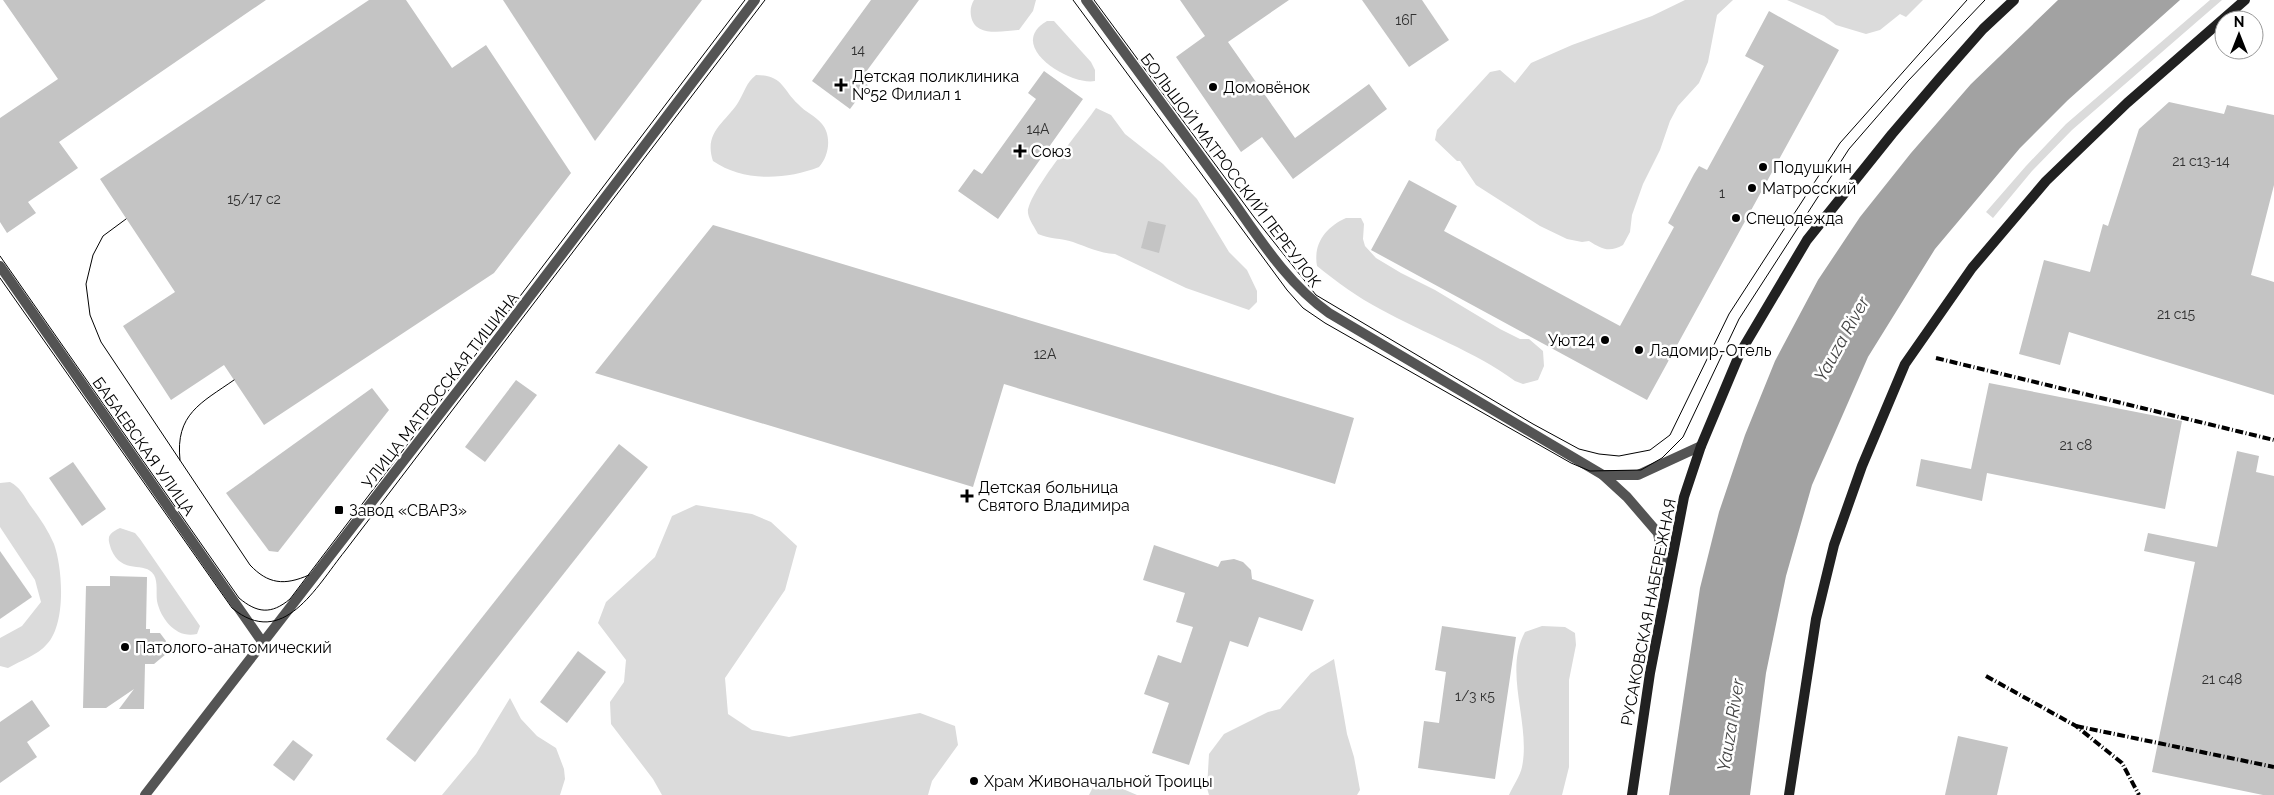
<svg xmlns="http://www.w3.org/2000/svg" width="2274" height="795" font-family="Raleway,sans-serif">
<style>
.green{fill:#dbdbdb}
.water{fill:#a2a2a2}
.building{fill:#c4c4c4}
.lines{fill:none;stroke-linecap:round;stroke-linejoin:round}
.minor{stroke:#545454;stroke-width:10}
.tertiary{stroke:#545454;stroke-width:10}
.secondary{stroke:#212121;stroke-width:10}
.tram{stroke:#000;stroke-width:1}
.rail{stroke:#000;stroke-width:4;stroke-dasharray:8 2.5 1 2.5;stroke-linecap:butt}
.poi-dot{fill:#000;stroke:#fff;stroke-width:2}
.labels{text-anchor:middle;stroke-width:5;stroke-linejoin:round;paint-order:stroke}
.number-label{font-size:14px;fill:#313131}
.poi-label{font-size:16px;fill:#000;stroke:#fff;text-anchor:start}
.street-label{font-size:16px;fill:#000;stroke:#fff}
.water-label{font-size:18px;font-style:italic;fill:#434343;stroke:#fff}
</style>
<rect width="100%" height="100%" fill="#fff"/>
<!-- green -->
<g class="green">
<path d="M974,0H1036L1033,11L1019,30C1003,31 975,38 971,16C970,10 971,5 974,0Z"/>
<path d="M1685,0H1733L1717,15L1708,62L1699,83L1678,106L1670,121L1660,150L1643,184L1632,215L1630,232L1623,245C1609,253 1602,249 1589,241L1582,242L1567,239L1540,226L1476,185L1460,161H1457L1435,140L1437,130L1490,72L1500,70L1515,83L1531,63L1572,45L1652,16Z"/>
<path d="M1787,0H1923L1906,17L1900,14L1880,30L1866,34L1836,25L1824,16Z"/>
<path d="M2210,0H2222L2072,130L2032,171L1993,218L1986,212L2026,166L2066,124Z"/>
<path d="M1047,21H1054L1091,62L1095,70V81C1071,86 1004,46 1047,21Z"/>
<path d="M756,75C783,75 782,89 798,104C805,112 816,116 822,124C832,136 829,156 819,167C786,180 743,182 713,161C703,131 727,122 739,101C745,91 746,83 756,75Z"/>
<path d="M1096,108L1111,115L1125,134L1163,164L1197,199L1229,252L1247,270L1257,291V302L1249,310L1186,288L1115,254C1099,253 1087,247 1073,242C1061,238 1049,239 1038,234C1035,228 1029,220 1028,213C1026,195 1084,126 1096,108Z"/>
<path d="M1346,218H1361L1364,224L1363,239L1365,246L1376,258L1401,273L1435,290L1500,329L1520,339H1529L1543,351L1544,366L1538,380L1523,384L1515,381C1474,351 1425,334 1380,309C1357,297 1337,282 1317,266C1313,243 1326,227 1346,218Z"/>
<path d="M10,482C20,487 24,496 30,505C39,517 48,530 54,544C63,569 66,624 47,644C38,655 20,661 8,668L0,666V638L22,626L41,602L35,580L0,527V483Z"/>
<path d="M696,505L752,514L771,522L797,546L785,590L725,678L728,714L752,730L789,737L920,713L955,726L958,745L932,781L928,795H662L653,779L611,724L610,702L624,682L626,660L598,623L606,602L655,557L672,516Z"/>
<path d="M120,528L135,533L140,539L200,626L197,634C177,639 161,620 157,601C156,593 158,582 154,575C145,560 122,576 111,549C110,545 108,541 109,537C111,532 116,530 120,528Z"/>
<path d="M1542,626L1565,627L1575,633L1576,645L1569,680V767L1562,795H1509C1513,786 1520,776 1522,767C1531,723 1503,672 1525,632Z"/>
<path d="M1334,659L1347,734L1354,757L1360,790L1357,795H1209L1207,788L1209,754L1224,734L1268,712L1280,709L1311,673Z"/>
<path d="M510,698L521,719L537,736L556,748L564,769L565,779L560,795H442L476,754Z"/>
<path d="M1116,786L1137,795H1089L1093,787Z"/>
</g>
<!-- water -->
<path class="water" d="M2058,0H2180L2068,100L2020,148L1935,249L1868,357L1812,485L1786,576L1766,673L1750,795H1669L1700,588L1719,512L1745,435L1775,361L1818,280L1860,217L1911,153L1971,84Z"/>
<!-- building -->
<g class="building">
<path d="M3,0H266L59,142L78,168L28,202L36,213L7,233L0,222V118L58,79Z"/>
<path d="M369,0H406L452,68L486,45L571,173L494,273L264,425L224,365L171,400L123,326L175,292L100,179Z"/>
<path d="M503,0H702L595,141Z"/>
<path d="M871,0H919L860,80L868,85L850,109L812,81Z"/>
<path d="M1180,0H1289L1228,42L1295,138L1369,84L1387,109L1293,179L1262,137L1241,152L1176,57L1205,36Z"/>
<path d="M1362,0H1422L1449,40L1409,67Z"/>
<path d="M1769,11L1839,50L1647,400L1371,250L1409,180L1457,206L1444,231L1620,326L1674,227L1668,223L1694,174L1699,166L1707,170L1764,66L1745,56Z"/>
<path d="M1044,71L1083,99L998,219L958,191L974,169L982,174L1036,99L1028,93Z"/>
<path d="M2169,102L2224,114L2227,105L2274,115V185L2251,275L2274,282V395L2069,332L2060,365L2019,354L2044,260L2090,272L2103,224L2108,226L2139,129Z"/>
<path d="M1148,221L1166,225L1159,253L1141,248Z"/>
<path d="M713,225L1354,418L1335,484L1004,384L973,487L595,373Z"/>
<path d="M516,380L537,395L485,462L465,447Z"/>
<path d="M1989,383L2182,421L2165,509L1987,473L1982,501L1916,486L1921,459L1971,469Z"/>
<path d="M372,388L389,410L278,552L269,551L226,493Z"/>
<path d="M619,444L648,467L415,762L386,739Z"/>
<path d="M2237,451L2259,456L2256,472L2274,476V795H2263L2152,772L2195,562L2144,551L2148,533L2217,547Z"/>
<path d="M73,462L106,509L82,526L49,478Z"/>
<path d="M1154,545L1218,567L1221,561L1234,559L1243,562L1251,570L1252,579L1314,600L1302,631L1259,617L1248,647L1230,641L1189,765L1152,753L1169,703L1144,694L1158,655L1181,663L1193,627L1176,622L1185,593L1143,580Z"/>
<path d="M0,551L32,597L0,619Z"/>
<path d="M110,576L147,577L146,629H150V633H160L166,641V654L154,664H145L144,709H119L134,689L106,708H83L86,586H110Z"/>
<path d="M1442,626L1516,637L1495,779L1418,768L1424,721L1439,723L1446,672L1435,670Z"/>
<path d="M578,651L606,672L567,723L540,702Z"/>
<path d="M32,700L50,726L27,742L37,757L0,783V722Z"/>
<path d="M1958,736L2008,747L1997,795H1945Z"/>
<path d="M293,740L313,755L294,781L273,765Z"/>
</g>
<g class="lines">
<!-- minor -->
<g class="minor">
<path d="M1086,0C1132,63 1178,126 1225,190C1256,233 1285,282 1329,313L1603,475L1627,497L1658,533L1666,581"/>
<path d="M1603,475H1638L1701,446"/>
</g>
<!-- tertiary -->
<g class="tertiary">
<path d="M0,266L263,643"/>
<path d="M145,795L487,353L755,0"/>
</g>
<!-- secondary -->
<g class="secondary">
<path d="M1632,795L1650,673L1684,497L1701,446L1740,353L1807,240L1892,134L1939,79L1983,29L2014,0"/>
<path d="M1789,795L1816,619L1834,545L1862,466L1905,364L1972,268L2046,181L2127,103L2245,0"/>
</g>
<!-- tram -->
<g class="tram">
<path d="M1073,0L1287,290L1303,308L1325,323L1571,463L1590,471L1641,470L1662,458L1683,437L1739,319L1849,149L1908,81L1985,0"/>
<path d="M1094,0L1254,217L1316,295L1533,424L1579,449L1599,454L1619,456L1650,450L1670,435L1729,314L1840,143L1967,0"/>
<path d="M126,219L103,236L93,255L86,284L90,315L101,342L250,565C268,584 284,586 309,575"/>
<path d="M0,256L239,598C257,613 271,615 290,599L745,0"/>
<path d="M0,278L232,608C283,650 316,587 345,551L765,0"/>
<path d="M180,460C175,414 201,403 234,380"/>
</g>
<!-- rail -->
<g class="rail">
<path d="M1936,358L2274,440"/>
<path d="M1986,676L2076,726L2122,763L2139,795"/>
<path d="M2076,726L2274,767"/>
</g>
</g>
<!-- markers -->
<g class="poi-dot">
<path d="M838.5 77.5h5v5h5v5h-5v5h-5v-5h-5v-5h5z"/>
<circle cx="1213" cy="87" r="5"/>
<path d="M1017.5 143.5h5v5h5v5h-5v5h-5v-5h-5v-5h5z"/>
<circle cx="1763" cy="167" r="5"/>
<circle cx="1752" cy="188" r="5"/>
<circle cx="1736" cy="218" r="5"/>
<circle cx="1605" cy="340" r="5"/>
<circle cx="1639" cy="350" r="5"/>
<path d="M964.5 488.5h5v5h5v5h-5v5h-5v-5h-5v-5h5z"/>
<rect x="334" y="505" width="10" height="10" rx="2.5"/>
<circle cx="125" cy="647" r="5"/>
<circle cx="974" cy="781" r="5"/>
</g>
<g class="labels">
<!-- number labels -->
<g class="number-label">
<text x="1406" y="25">16Г</text>
<text x="858" y="55">14</text>
<text x="1038" y="134">14А</text>
<text x="2201" y="166">21 с13-14</text>
<text x="1722" y="198">1</text>
<text x="254" y="204">15/17 с2</text>
<text x="2176" y="319">21 с15</text>
<text x="1045" y="359">12А</text>
<text x="2076" y="450">21 с8</text>
<text x="2222" y="684">21 с48</text>
<text x="1475" y="701">1/3 к5</text>
</g>
<!-- poi labels -->
<g class="poi-label">
<text x="852" y="82">Детская поликлиника<tspan x="852" dy="18">№52 Филиал 1</tspan></text>
<text x="1223" y="93">Домовёнок</text>
<text x="1031" y="157">Союз</text>
<text x="1773" y="173">Подушкин</text>
<text x="1762" y="194">Матросский</text>
<text x="1746" y="224">Спецодежда</text>
<text x="1595" y="346" text-anchor="end">Уют24</text>
<text x="1649" y="356">Ладомир-Отель</text>
<text x="978" y="493">Детская больница<tspan x="978" dy="18">Святого Владимира</tspan></text>
<text x="349" y="516">Завод «СВАРЗ»</text>
<text x="135" y="653">Патолого-анатомический</text>
<text x="984" y="787">Храм Живоначальной Троицы</text>
</g>
<!-- street labels -->
<g class="street-label">
<text transform="translate(1231 170) rotate(53)" y="6">БОЛЬШОЙ МАТРОССКИЙ ПЕРЕУЛОК</text>
<text transform="translate(440 390) rotate(-52)" y="6">УЛИЦА МАТРОССКАЯ ТИШИНА</text>
<text transform="translate(144 446) rotate(55)" y="6">БАБАЕВСКАЯ УЛИЦА</text>
<text transform="translate(1648 612) rotate(-79)" y="6">РУСАКОВСКАЯ НАБЕРЕЖНАЯ</text>
</g>
<!-- water labels -->
<g class="water-label">
<text transform="translate(1842 339) rotate(-61)" y="6">Yauza River</text>
<text transform="translate(1731 725) rotate(-81)" y="6">Yauza River</text>
</g>
</g>
<!-- north arrow -->
<g transform="translate(2239 35)"><circle r="24" fill="#ffffff" stroke="#999999"/>
<path d="M0-4L9 19L0 12L-9 19Z" fill="#000000"/>
<text y="-8" font-size="14" font-weight="bold" text-anchor="middle" fill="#000000">N</text>
</g>
</svg>
